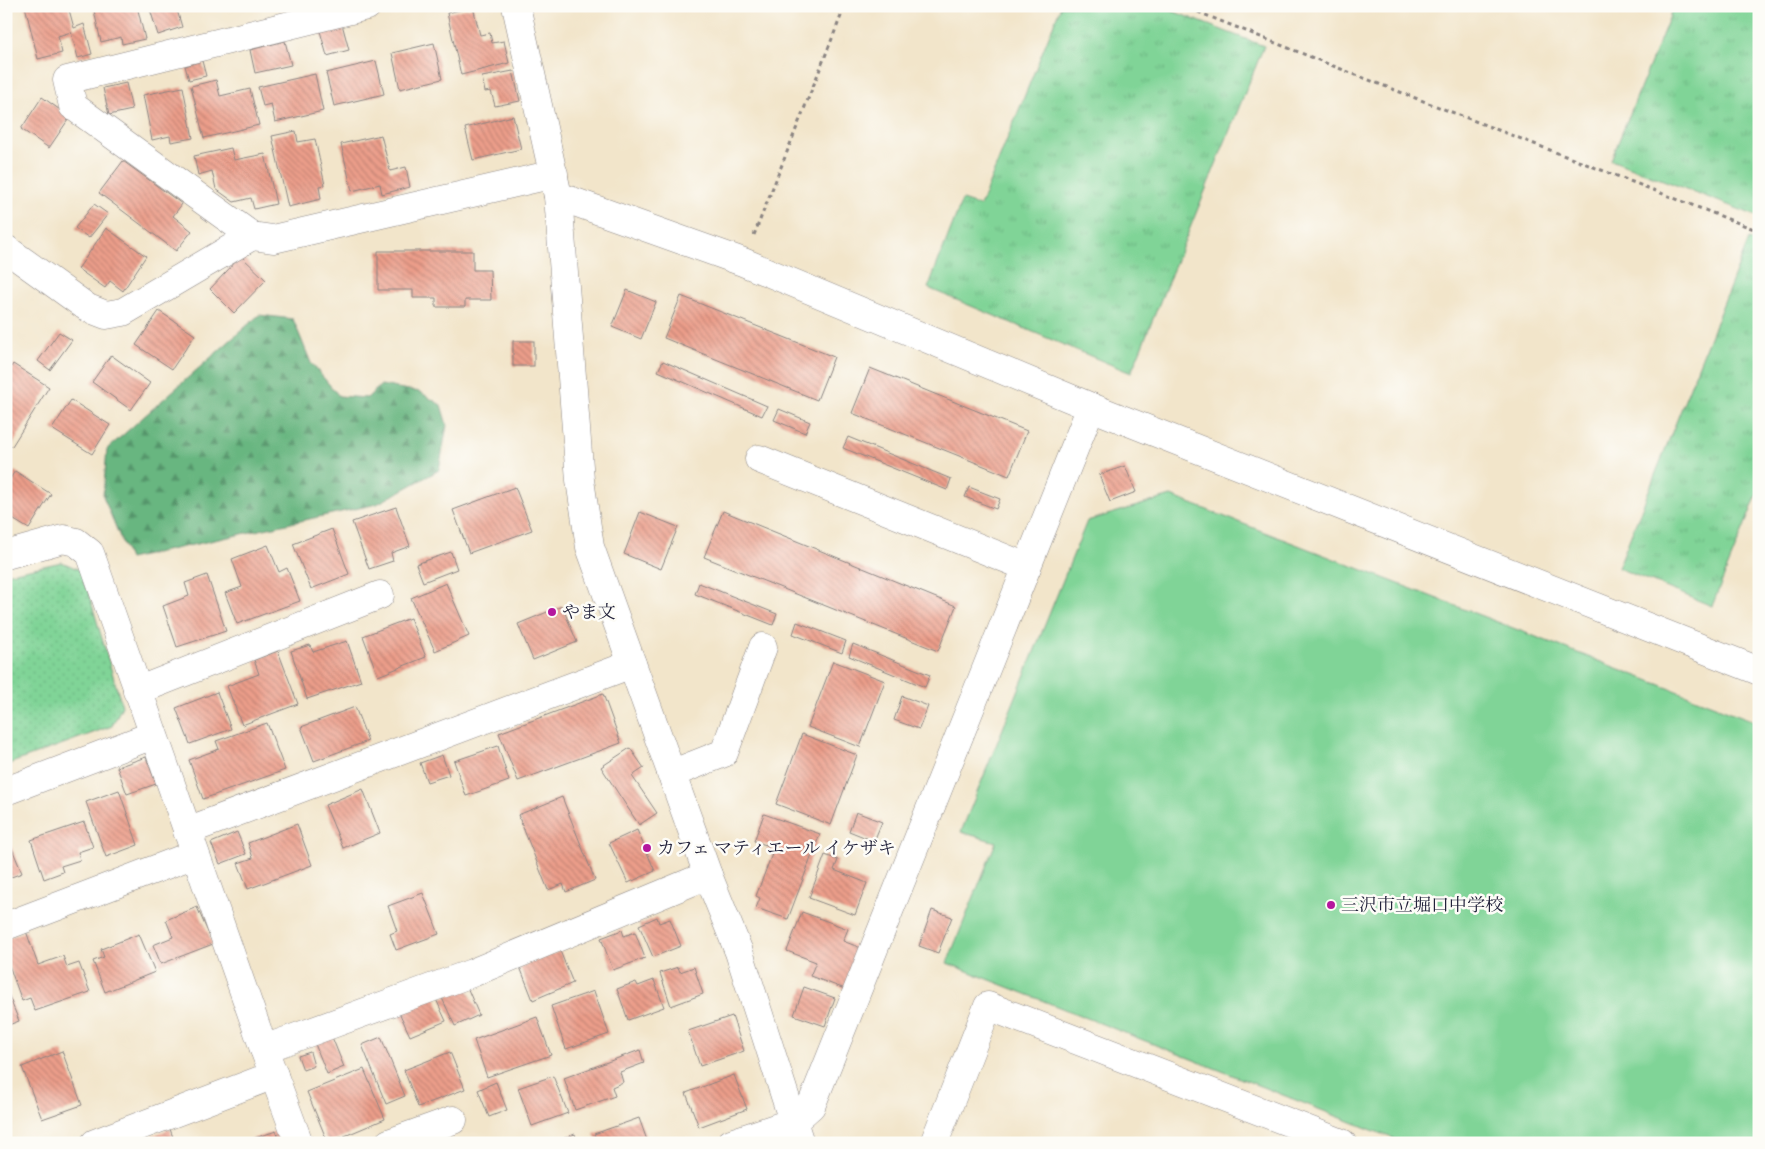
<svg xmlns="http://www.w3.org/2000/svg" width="1765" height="1149" font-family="'IM FELL French Canon','Noto Serif JP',serif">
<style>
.grass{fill:url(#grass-tufts);stroke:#517b69}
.forest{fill:url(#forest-firs);stroke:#456c5e}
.park{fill:url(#park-dots);stroke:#517b69}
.pitch{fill:#80d497;stroke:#517b69}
.building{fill:url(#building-back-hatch)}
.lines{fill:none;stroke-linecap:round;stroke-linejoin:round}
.minor-casing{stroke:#8a8482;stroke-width:29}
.path{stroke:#8a8482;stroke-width:3;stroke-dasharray:4 4;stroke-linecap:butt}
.minor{stroke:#fff;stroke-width:28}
.poi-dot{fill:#b5179e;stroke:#fdfcf7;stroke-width:2}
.labels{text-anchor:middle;stroke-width:5;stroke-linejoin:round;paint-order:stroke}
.poi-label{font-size:18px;fill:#22223b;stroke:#fdfcf7;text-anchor:start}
</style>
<defs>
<pattern id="grass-tufts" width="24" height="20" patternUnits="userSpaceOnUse" patternTransform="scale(1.25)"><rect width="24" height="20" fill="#80d497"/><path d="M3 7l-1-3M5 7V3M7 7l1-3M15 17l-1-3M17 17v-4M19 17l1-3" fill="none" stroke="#6eb683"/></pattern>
<pattern id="forest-firs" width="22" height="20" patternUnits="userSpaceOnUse" patternTransform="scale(1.25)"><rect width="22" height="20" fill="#68b680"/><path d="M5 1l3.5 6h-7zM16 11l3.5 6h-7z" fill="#55946a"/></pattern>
<pattern id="park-dots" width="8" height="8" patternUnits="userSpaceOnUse" patternTransform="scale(1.25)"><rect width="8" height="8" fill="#80d497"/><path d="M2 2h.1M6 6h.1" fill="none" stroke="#6eb683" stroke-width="1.8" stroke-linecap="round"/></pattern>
<pattern id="building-back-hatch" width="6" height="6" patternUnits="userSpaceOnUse" patternTransform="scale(1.25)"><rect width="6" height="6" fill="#ec9e8a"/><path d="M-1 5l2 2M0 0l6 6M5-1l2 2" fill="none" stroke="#bf8072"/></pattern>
</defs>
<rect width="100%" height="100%" fill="#fdfcf7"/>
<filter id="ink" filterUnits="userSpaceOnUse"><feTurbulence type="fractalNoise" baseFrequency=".02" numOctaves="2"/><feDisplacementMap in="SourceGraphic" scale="10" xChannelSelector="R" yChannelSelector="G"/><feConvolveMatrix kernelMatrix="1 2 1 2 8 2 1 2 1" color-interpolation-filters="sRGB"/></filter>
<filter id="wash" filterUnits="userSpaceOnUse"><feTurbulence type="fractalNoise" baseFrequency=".0096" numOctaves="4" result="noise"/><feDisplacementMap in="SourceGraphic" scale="20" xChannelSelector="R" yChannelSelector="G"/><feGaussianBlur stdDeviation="1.12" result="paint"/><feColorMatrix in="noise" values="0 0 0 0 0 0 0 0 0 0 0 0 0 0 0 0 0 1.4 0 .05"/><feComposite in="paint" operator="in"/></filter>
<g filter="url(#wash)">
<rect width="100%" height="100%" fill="#f2e5ca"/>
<!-- grass -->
<g class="grass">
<path d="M1061,6H1159L1264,46L1131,373L928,288L962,200L980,206Z"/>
<path d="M1674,6H1759V217L1611,160Z"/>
<path d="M1749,239L1759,243V490L1712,606L1618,568Z"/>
</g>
<!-- forest -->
<path class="forest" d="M259,315L293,319L311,363L339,396L367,398L381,385L420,392L441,405L447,425L439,470L377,504L129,559L103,496L107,449Z"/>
<!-- park -->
<path class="park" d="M62,562L82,571L122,706L112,726L6,765V574Z"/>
<!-- pitch -->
<path class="pitch" d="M1171,496L1759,723V1143H1405L947,963L996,842L961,832L1087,521Z"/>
<g id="blocks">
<!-- building -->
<g class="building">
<path d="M25,6H68L74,28L84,24L92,54L78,58L71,32L58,36L62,53L38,59Z"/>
<path d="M93,6H137L145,39L122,44L121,37L101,42Z"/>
<path d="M149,6H187L177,10L182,27L158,35Z"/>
<path d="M473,7L480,35L490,33L492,43L504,41L509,63L461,75L447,13Z"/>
<path d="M342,24L349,50L327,56L320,31Z"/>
<path d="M285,41L291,65L255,73L250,50Z"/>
<path d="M434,43L442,79L400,89L392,53Z"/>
<path d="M202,61L206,76L189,80L185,66Z"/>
<path d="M376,61L384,94L334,106L326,73Z"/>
<path d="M513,71L520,101L495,106L491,91L485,92L482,77Z"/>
<path d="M315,74L323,111L275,122L271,104L263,106L258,87Z"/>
<path d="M216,80L220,96L250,89L259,125L204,138L191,86Z"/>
<path d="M126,83L132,110L109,115L103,88Z"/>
<path d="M183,87L193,138L171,142L170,136L152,140L143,95Z"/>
<path d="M42,97L70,117L49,148L21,129Z"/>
<path d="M513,116L521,149L473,160L465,128Z"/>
<path d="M296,131L298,142L315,139L325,185L319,186L321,199L288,207L272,136Z"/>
<path d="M381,135L390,171L406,167L410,187L382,194L380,184L352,191L341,144Z"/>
<path d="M231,148L234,160L265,154L276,204L254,209L251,198L234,202L216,189L212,171L198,175L194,156Z"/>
<path d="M123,161L182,204L173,216L192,231L176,251L99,193Z"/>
<path d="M94,204L108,214L89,238L75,228Z"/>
<path d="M106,228L146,256L123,291L110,281L105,288L78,269Z"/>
<path d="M378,251H473V270H490L491,300H465V307H436V298H413V290H378Z"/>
<path d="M241,256L266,280L234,313L210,289Z"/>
<path d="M627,290L656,302L641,339L612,327Z"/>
<path d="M681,296L834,357L817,400L664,338Z"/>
<path d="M159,311L195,335L172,369L136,345Z"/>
<path d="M59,332L72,340L50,370L38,361Z"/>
<rect x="513" y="341" width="21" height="25"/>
<path d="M111,355L150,383L131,410L92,382Z"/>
<path d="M663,361L767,406L762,416L658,371Z"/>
<path d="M13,364L49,387L12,446L6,443V374Z"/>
<path d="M870,368L1027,431L1009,476L852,413Z"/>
<path d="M71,400L110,425L92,454L52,429Z"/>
<path d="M779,409L810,422L805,433L774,420Z"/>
<path d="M848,437L951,479L947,490L843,448Z"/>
<path d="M1125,466L1136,492L1110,502L1099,475Z"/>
<path d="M15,471L51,494L29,529L6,515V485Z"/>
<path d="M515,487L532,530L469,553L453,510Z"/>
<path d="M969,487L1000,499L996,509L965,497Z"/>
<path d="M396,507L410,546L391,553L393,561L369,569L352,522Z"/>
<path d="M723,511L956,606L938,651L704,557Z"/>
<path d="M640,512L678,527L661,569L624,554Z"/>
<path d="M332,529L349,574L311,589L293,544Z"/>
<path d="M268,545L279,572L287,568L300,601L237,624L225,593L242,587L232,559Z"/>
<path d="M451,552L457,569L423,582L416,564Z"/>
<path d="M207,575L226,631L177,647L163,606L189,596L185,583Z"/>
<path d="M446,583L469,636L435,651L411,598Z"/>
<path d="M699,583L777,614L773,625L695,594Z"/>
<path d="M562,606L577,642L533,660L518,624Z"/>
<path d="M410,618L426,657L378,676L363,636Z"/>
<path d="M797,622L846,641L842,653L793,634Z"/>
<path d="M347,641L361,681L307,699L291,651L310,645L313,652Z"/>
<path d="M853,644L930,675L925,687L849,656Z"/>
<path d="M278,651L298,704L242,725L227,686L259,674L254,660Z"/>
<path d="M833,661L885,681L860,747L808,727Z"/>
<path d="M217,692L231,729L190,744L176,708Z"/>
<path d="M603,694L621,743L518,781L499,733Z"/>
<path d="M902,696L928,706L919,729L894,720Z"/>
<path d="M355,707L368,741L314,761L301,727Z"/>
<path d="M267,723L285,770L203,799L189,760L219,749L216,741Z"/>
<path d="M802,734L857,755L831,825L776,804Z"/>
<path d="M498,746L509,781L466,796L454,761Z"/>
<path d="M630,748L644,768L632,776L657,813L639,825L601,767Z"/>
<path d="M442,755L449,775L427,782L420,763Z"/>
<path d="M146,757L156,784L127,794L117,767Z"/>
<path d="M363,789L380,833L343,848L325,805Z"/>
<path d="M119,790L138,845L106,857L86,802Z"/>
<path d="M562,797L595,880L566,892L563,884L548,890L518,815Z"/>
<path d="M856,812L882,822L874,841L849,831Z"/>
<path d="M764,814L820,834L788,919L756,908L760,898L756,896L772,854L766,852L769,846L754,841Z"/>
<path d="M84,822L93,847L78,852L80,860L61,866L63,872L44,879L31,840Z"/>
<path d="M297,824L312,865L248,889L238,863L253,858L248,843Z"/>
<path d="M637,830L655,871L628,883L609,843Z"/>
<path d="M237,832L246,854L220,864L211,843Z"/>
<path d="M6,834L22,873L6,879Z"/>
<path d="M825,855L838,860L834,870L867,883L855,915L809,898Z"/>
<path d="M423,893L439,934L396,950L390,934L397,931L388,906Z"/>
<path d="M197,907L213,944L161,964L153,945L173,937L166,920Z"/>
<path d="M932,910L952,917L938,953L919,946Z"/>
<path d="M802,912L848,929L843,941L861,948L845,989L810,976L816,962L787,951Z"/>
<path d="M657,917L659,923L670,919L681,946L653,957L639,925Z"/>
<path d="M622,930L624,936L635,932L645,958L613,970L601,938Z"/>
<path d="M26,931L38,965L63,956L67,967L79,963L90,992L35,1011L30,998L22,1001L6,957V939Z"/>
<path d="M139,934L155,972L105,992L93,961L104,957L101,949Z"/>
<path d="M560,951L573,983L533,1000L520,967Z"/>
<path d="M678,967L680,972L694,967L703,994L671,1006L660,973Z"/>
<path d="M654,980L664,1007L628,1020L617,989L636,982L638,986Z"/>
<path d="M467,987L479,1015L455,1026L442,998Z"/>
<path d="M804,987L835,998L825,1026L794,1015Z"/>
<path d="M6,989L19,1021L6,1026Z"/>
<path d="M594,991L609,1034L566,1049L551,1006Z"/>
<path d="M435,997L446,1021L410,1036L399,1012Z"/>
<path d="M732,1016L744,1051L700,1066L688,1031Z"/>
<path d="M537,1017L551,1055L487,1077L474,1040Z"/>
<path d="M332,1037L344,1067L327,1074L315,1044Z"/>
<path d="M381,1037L405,1096L386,1104L362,1045Z"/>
<path d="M640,1050L644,1063L620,1072L623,1082L612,1087L615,1096L575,1110L564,1078Z"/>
<path d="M62,1051L82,1105L42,1119L22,1067Z"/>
<path d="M310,1052L314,1066L303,1070L298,1056Z"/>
<path d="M450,1052L465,1089L418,1107L404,1070Z"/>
<path d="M364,1069L385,1119L328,1143L307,1092Z"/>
<path d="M734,1075L747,1109L699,1127L686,1093Z"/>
<path d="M553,1076L568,1113L532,1126L518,1088Z"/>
<path d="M496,1082L507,1110L489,1117L478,1090Z"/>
<path d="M639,1118L648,1143H598L594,1134Z"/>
<path d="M170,1129L175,1143H148L146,1138Z"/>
<path d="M276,1131L281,1143H247L246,1141Z"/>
<path d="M575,1134L578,1143H552Z"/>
</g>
</g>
</g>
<g filter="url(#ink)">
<use href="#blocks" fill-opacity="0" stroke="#8a8482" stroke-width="1"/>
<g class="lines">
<defs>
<g id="minor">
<path d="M367,6L67,80L73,106L252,236L273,239L554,174"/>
<path d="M516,6L558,196L580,480L590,547L708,875L739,952L800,1143"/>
<path d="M558,196L743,262L1091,407L1759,671"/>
<path d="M6,249L88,308L106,315L123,312L252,236"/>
<path d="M759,459L1027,567"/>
<path d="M6,555L63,539L76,542L90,553L264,1049L299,1143"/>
<path d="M137,691L380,595"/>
<path d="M671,774L724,753L763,647"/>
<path d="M6,791L153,735"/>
<path d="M187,831L632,664"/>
<path d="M6,926L195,854"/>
<path d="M264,1049L472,973L708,875"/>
<path d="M95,1143L274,1075"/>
<path d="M389,1143L453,1120"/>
<path d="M731,1143L793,1122L811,1106L1091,407"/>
<path d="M934,1143L988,1006L1342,1143"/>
</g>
</defs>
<!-- minor casing -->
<use href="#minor" class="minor-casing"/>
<!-- path -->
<g class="path">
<path d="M1183,6L1356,75L1759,231"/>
<path d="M754,235L845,6"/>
</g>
<!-- minor -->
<use href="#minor" class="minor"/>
</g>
</g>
<!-- markers -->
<g class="poi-dot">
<circle cx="552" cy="612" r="5"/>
<circle cx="647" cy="848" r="5"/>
<circle cx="1331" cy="905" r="5"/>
</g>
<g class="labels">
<!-- poi labels -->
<g class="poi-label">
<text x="562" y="618">やま文</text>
<text x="657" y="854">カフェ マティエール イケザキ</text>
<text x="1341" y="911">三沢市立堀口中学校</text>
</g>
</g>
<!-- margin -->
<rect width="1765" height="1149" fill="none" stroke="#fdfcf7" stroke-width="25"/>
</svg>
